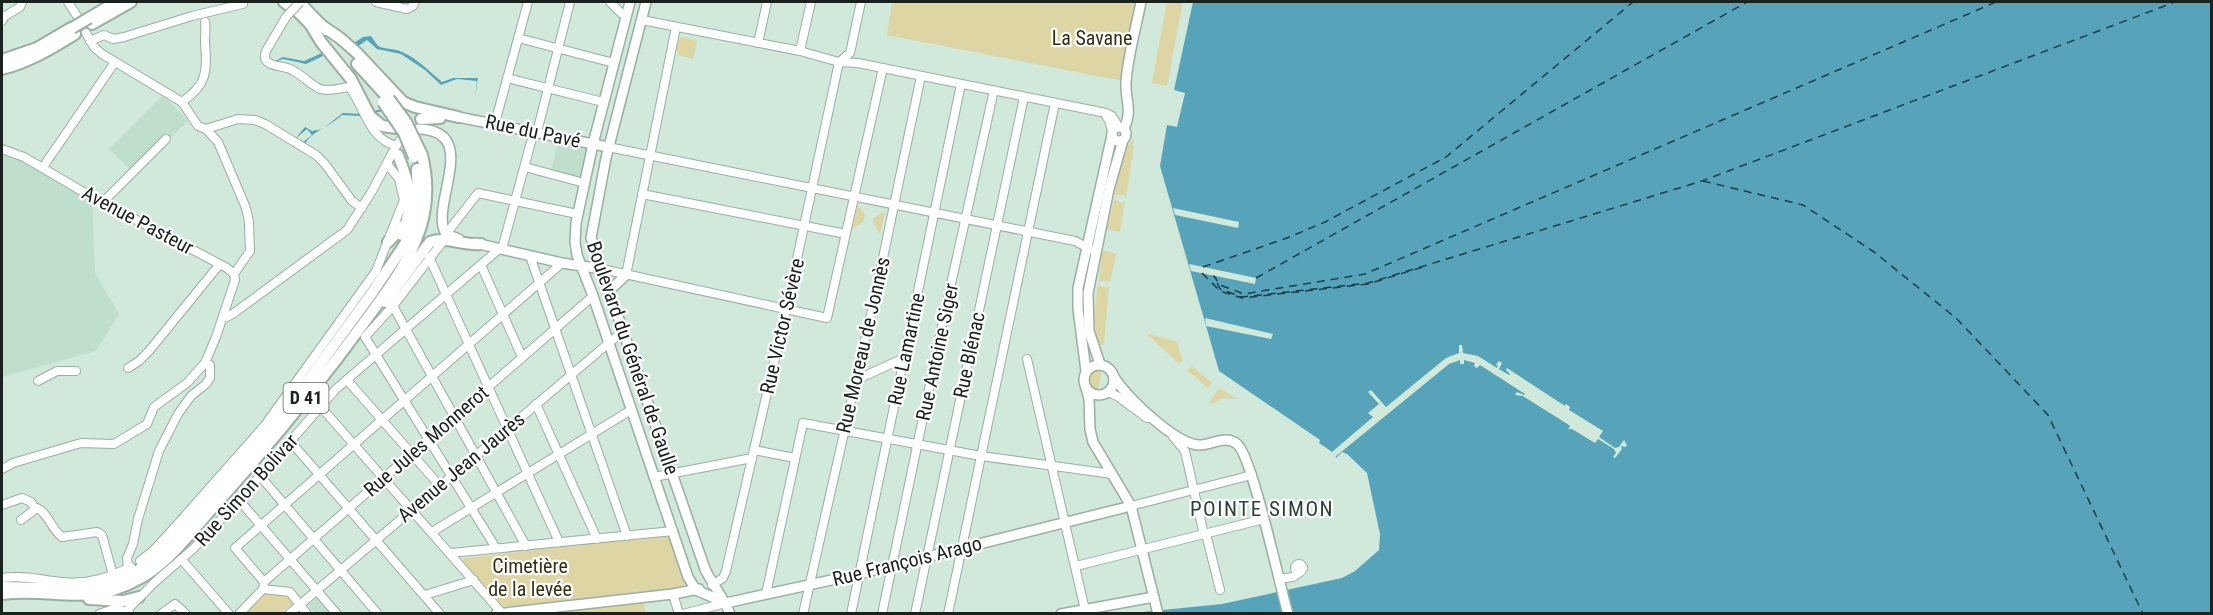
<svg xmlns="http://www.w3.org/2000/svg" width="2213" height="615" font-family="'Roboto Condensed',sans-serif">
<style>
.built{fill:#bfdfcc}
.green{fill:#ddd5a4}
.water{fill:#57a4ba}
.pier{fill:#d1e9db}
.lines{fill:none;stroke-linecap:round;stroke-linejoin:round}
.ferry{stroke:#193e48;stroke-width:1.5;stroke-dasharray:8 6;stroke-linecap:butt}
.minor-casing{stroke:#98afa1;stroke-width:10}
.major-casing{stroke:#98afa1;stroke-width:12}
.highway-casing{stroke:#98afa1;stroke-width:14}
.minor{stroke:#fff;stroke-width:8}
.major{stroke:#fff;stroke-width:9}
.highway{stroke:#fff;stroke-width:10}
.minor-bridge-casing{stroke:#98afa1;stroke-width:10;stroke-linecap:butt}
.highway-bridge-casing{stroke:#98afa1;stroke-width:14;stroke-linecap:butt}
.minor-bridge{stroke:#fff;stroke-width:8}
.highway-bridge{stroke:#fff;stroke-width:10}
.labels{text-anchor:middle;stroke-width:4.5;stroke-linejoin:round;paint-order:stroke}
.shield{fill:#fff;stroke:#5e6460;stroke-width:1.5}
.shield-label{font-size:18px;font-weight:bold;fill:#19221c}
.park-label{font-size:20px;fill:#342f12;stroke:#fff}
.street-label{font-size:20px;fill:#19221c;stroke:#fff}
.neighbourhood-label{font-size:21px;letter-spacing:1.5px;fill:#2d4136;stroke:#fff}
</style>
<rect width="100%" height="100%" fill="#d1e9db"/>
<!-- built -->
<g class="built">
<path d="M163,95L188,121L171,138L167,135L132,171L109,149Z"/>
<path d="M559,140L591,148L583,181L551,171Z"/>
<path d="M2,149L92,196L95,273L119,314L96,351L2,377Z"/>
<path d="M318,597L333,613H315L308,605Z"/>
</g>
<!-- green -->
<g class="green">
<path d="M892,2H1135L1122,77L1123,81L887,35Z"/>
<path d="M1167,2H1183L1167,86L1152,83Z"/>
<path d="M680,37L697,40L693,59L678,55L679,51H675Z"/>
<path d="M1133,139L1134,146L1126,198L1124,195H1114L1124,151Z"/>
<path d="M1114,199L1122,203L1125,201L1120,232L1107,229Z"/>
<path d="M858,205L865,215L863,222L852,229Z"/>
<path d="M885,211V212L880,234L873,223L874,218Z"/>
<path d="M1102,250L1116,254L1110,283L1107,281L1099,282Z"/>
<path d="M1098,285L1106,288L1109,286L1104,344L1102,346C1091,336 1096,299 1098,285Z"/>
<path d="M1146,333L1177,342L1183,360L1179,364Z"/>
<path d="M1192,366L1212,383L1208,388L1187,370Z"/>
<path d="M1097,367H1102L1098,392L1091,388L1086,378L1090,370Z"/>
<path d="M1219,388L1237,399L1225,398L1211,404L1209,403Z"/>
<path d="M669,536L685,584L684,587L503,607L463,561L464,558Z"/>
<path d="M265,593L286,594L293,603L282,613L243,614Z"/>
<path d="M643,600L646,613L528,614Z"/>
</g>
<!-- water -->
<g class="water">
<path d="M1193,2H2211V613L1123,614L1222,604L1342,578L1355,571L1379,550L1380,534L1367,473L1347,454L1342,452L1336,458L1335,454L1319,443L1320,440L1219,371L1160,166L1167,125L1177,127L1185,93L1174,90Z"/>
<path d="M371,36L378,46C386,50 395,48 402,52C418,59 429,71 442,82L453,78H478L475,99L477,81L457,79L441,85L425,70L401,54L377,49L367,40L357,47L354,43L363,37Z"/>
<path d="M322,53L323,56L306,64L283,59L271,63L283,57L304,61Z"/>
<path d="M382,109L383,111L360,116L342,115C332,125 312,131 305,144L302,143L312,135L307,129L295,139L305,127L312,131L322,129L343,113L362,114Z"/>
</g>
<!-- pier -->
<g class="pier">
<path d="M1173,208L1239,222L1238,228L1175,215Z"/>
<path d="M1189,264L1256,278L1255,284L1191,271Z"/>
<path d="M1205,318L1273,334L1271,339L1206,326Z"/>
<path d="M1459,345H1462L1463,353L1478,356L1497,368L1498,366L1496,365L1499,361L1502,363L1499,369L1509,375L1510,374L1506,370L1507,368L1565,406L1566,404L1570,407L1569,410L1603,431L1599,437L1615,448L1619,447L1624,440L1627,445L1625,447L1622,446L1621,448L1622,449L1615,458L1613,457L1616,453L1614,449L1598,439L1595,443L1572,429H1568L1570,427L1569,425L1523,396L1515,395L1517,392L1524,395L1525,394L1480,365L1477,368L1474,366L1475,363L1464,360V364H1460V360L1449,364L1335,457L1332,452L1373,417L1368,413L1379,404L1368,392L1371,390L1386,407L1446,358L1459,353Z"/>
</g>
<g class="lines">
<!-- ferry -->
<g class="ferry">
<path d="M1996,2L1365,274L1244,294L1220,285L1214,276L1220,289L1242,297L1368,283L1702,181L2175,2"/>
<path d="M1703,181L1803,205L1874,252L1956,318L2048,415L2143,614"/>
<path d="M1203,267L1287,238L1325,222L1446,157L1633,2"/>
<path d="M1202,273L1220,291L1242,298L1368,284L1423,267"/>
<path d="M1256,278L1747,2"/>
</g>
<defs>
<g id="minor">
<path d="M68,2L77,16"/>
<path d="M376,2L407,9L413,6L415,2"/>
<path d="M610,2L621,13L626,16"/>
<path d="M286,17L266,51C264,56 264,60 269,63C275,67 285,66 292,70C301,74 312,86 320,89C330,92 340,88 349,87C365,107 368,138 396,146"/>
<path d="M642,20L800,51L839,62L858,63L1106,113L1112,116L1118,126"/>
<path d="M2,21L5,16L20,7L22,2"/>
<path d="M86,33L94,47L102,54L182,102L198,126L206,129L218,142L246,208L249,222L250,251L234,274"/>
<path d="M518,38L614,63"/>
<path d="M90,41L104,35L113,39L124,37L192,16L243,4"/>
<path d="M758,43L767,2"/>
<path d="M800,51L811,2"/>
<path d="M839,62L850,53L861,2"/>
<path d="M507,78L603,102"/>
<path d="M182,102C208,84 207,71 205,42C205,35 206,29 205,22"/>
<path d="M1106,116L1109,120L1112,131"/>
<path d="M495,123L528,2"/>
<path d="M206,129L238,119L255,120L265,124L316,155L325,164L352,201L362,208"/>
<path d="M537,132L570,2"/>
<path d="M608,147L1075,241L1090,249"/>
<path d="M2,149L24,157L80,190L227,268L234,274L235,280L216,337L205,363L187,383L154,407L147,424L114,444L81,443L13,463L2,469"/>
<path d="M43,167L115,62"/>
<path d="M525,167L584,183"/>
<path d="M642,194L846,234"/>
<path d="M103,202L166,139"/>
<path d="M446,234L478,193L577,214"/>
<path d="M444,240L393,306L365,337L496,548"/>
<path d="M502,249L534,131"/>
<path d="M530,256L627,536"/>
<path d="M429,257L559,542"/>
<path d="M481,265L522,357"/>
<path d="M602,269L827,318L883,68"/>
<path d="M626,275L676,27"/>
<path d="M393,306L526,546"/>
<path d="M223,316L227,317L234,313L347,230L371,193L396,146L402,138"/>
<path d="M1027,359L1085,610"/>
<path d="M128,368L139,361L149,351L219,265"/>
<path d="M347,380L439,485"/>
<path d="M856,380L904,358"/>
<path d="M38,381L57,371H76"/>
<path d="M1108,392L1117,396L1147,418"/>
<path d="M536,404L597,539"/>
<path d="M320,406L501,612"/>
<path d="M1173,437L1185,451L1204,535"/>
<path d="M291,442L440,614"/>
<path d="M754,450L795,458"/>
<path d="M260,476L378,614"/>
<path d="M654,477L752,458"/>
<path d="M239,500L337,614"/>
<path d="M2,505L22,498L31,502L35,509"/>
<path d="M1131,506L1252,475"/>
<path d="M21,520L37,508C49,514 51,529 62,537L97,532L102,535L113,575"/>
<path d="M432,532L631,410"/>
<path d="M1206,534L1220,590"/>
<path d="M451,553L673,531"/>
<path d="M182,560L229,614"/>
<path d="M140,561L153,551L175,527L265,425L376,271L404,200L399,179L387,164"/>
<circle cx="1299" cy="568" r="4"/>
<path d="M1076,566L1264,519"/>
<path d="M128,568L127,558L133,544L138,519L159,451L178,414L191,396L206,384L210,378V365L205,363"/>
<path d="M2,578C22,575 42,580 63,582C88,585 109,577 131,567"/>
<path d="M1279,579L1293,577L1300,572"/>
<path d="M264,582L235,548L562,263"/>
<path d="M712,585L723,578L726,571L785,315L839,62"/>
<path d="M263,589L264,582L593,296"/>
<path d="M673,594L679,614"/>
<path d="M766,594L803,423L981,456L1112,474"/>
<path d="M425,595L474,580"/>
<path d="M99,614L116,608L129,613"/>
<path d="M123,614L155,582L193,549L239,500L336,389L499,249"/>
<path d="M161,614L175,604L186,614"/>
<path d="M239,614L263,589L290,592L307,614"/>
<path d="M289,614L623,331"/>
<path d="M683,614L726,603"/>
<path d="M803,614L874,301L921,76"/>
<path d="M851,614L961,84"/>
<path d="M882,614L949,293L994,90"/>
<path d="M915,614L1024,97"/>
<path d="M948,614L1055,103"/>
</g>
<g id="major">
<path d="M630,2L593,144L576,223L575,242L577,255L593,296L688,577L696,590L726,603"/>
<path d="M646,2L606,158L591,238L705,569C712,584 724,598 730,614"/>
<path d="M458,117L608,147"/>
<circle cx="1119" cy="134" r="7"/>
<path d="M1124,128C1133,112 1125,99 1126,82C1128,55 1136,28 1141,2"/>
<path d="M418,129C483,130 428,207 446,234L459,239"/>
<path d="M475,243L562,263L602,269"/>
<path d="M609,291L626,275"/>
<path d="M1100,364L1089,331L1088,293L1109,189L1123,140"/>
<circle cx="1099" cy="380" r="15"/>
<path d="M1086,371L1078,309V288L1112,135"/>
<path d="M1114,377C1127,397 1174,443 1198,445C1211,446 1225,434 1237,444C1252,455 1280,587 1288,614"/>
<path d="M1086,388L1089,399L1090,429L1093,442L1131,506L1158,614"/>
<path d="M726,603L859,574L1131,506"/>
<path d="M496,614L673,594L699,589"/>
<path d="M1061,614L1154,597"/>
</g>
<g id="highway">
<path d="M284,2L291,7"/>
<path d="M301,4L326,30"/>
<path d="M296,10L313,27"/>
<path d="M89,18L116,2"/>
<path d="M92,24L131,2"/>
<path d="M310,24L321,42L351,79L370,116L382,126L397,128"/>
<path d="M321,25L340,38L357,53L403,102L415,107L458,117"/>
<path d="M2,60L37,48L71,28"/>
<path d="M357,64L389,99"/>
<path d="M2,69C29,62 51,49 75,34"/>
<path d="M421,119L440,118"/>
<path d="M398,155C410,185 415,204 402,235"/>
<path d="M388,242L403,226"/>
<path d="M385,302L430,242C446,236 464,246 481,244"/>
<path d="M2,587L74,589L106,585L135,573L163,550L234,471L299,393L372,293L405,244L415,221L418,204L417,169"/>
<path d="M2,594C53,587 87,608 139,579C170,562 193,529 217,503C268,446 317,387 363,324C382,298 404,270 416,240C428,212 429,184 422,155"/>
<path d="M89,599L123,601L139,597"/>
</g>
</defs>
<!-- minor casing -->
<use href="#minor" class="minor-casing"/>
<!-- major casing -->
<use href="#major" class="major-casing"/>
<!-- highway casing -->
<use href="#highway" class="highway-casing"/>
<!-- minor -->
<use href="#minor" class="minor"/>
<!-- major -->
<use href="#major" class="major"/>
<!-- highway -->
<use href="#highway" class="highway"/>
<defs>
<path id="minor-bridge" d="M286,17L300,2"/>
<g id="highway-bridge">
<path d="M72,28L89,18"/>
<path d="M389,99L406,122L422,155"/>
<path d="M383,102L404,133L414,157"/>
</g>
</defs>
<!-- minor-bridge casing -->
<use href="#minor-bridge" class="minor-bridge-casing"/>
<!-- highway-bridge casing -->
<use href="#highway-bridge" class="highway-bridge-casing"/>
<!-- minor-bridge -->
<use href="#minor-bridge" class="minor-bridge"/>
<!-- highway-bridge -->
<use href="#highway-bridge" class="highway-bridge"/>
</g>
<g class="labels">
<!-- shield labels -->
<rect class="shield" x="283.5" y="383" width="45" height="30" rx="4.5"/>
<g class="shield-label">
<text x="306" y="404">D 41</text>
</g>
<!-- park labels -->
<g class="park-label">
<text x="1092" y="45">La Savane</text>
<text x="530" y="573">Cimetière<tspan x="530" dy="23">de la levée</tspan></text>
</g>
<!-- street labels -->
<g class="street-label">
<text transform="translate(533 131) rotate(12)" y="7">Rue du Pavé</text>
<text transform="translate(138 220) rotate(28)" y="7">Avenue Pasteur</text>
<text transform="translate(782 326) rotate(-77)" y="7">Rue Victor Sévère</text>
<text transform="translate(863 345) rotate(-77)" y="7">Rue Moreau de Jonnès</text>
<text transform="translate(906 349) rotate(-78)" y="7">Rue Lamartine</text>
<text transform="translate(937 352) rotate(-78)" y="7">Rue Antoine Siger</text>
<text transform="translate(969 355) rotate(-78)" y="7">Rue Blénac</text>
<text transform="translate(633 358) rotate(71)" y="7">Boulevard du Général de Gaulle</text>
<text transform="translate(426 441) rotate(-41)" y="7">Rue Jules Monnerot</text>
<text transform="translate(461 467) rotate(-40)" y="7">Avenue Jean Jaurès</text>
<text transform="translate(246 490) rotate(-48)" y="7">Rue Simon Bolivar</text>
<text transform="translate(907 561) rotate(-14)" y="7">Rue François Arago</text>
</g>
<!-- neighbourhood labels -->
<g class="neighbourhood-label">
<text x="1262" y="516">POINTE SIMON</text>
</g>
</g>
<!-- border -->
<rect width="2213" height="615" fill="none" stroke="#19221c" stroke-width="6"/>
</svg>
